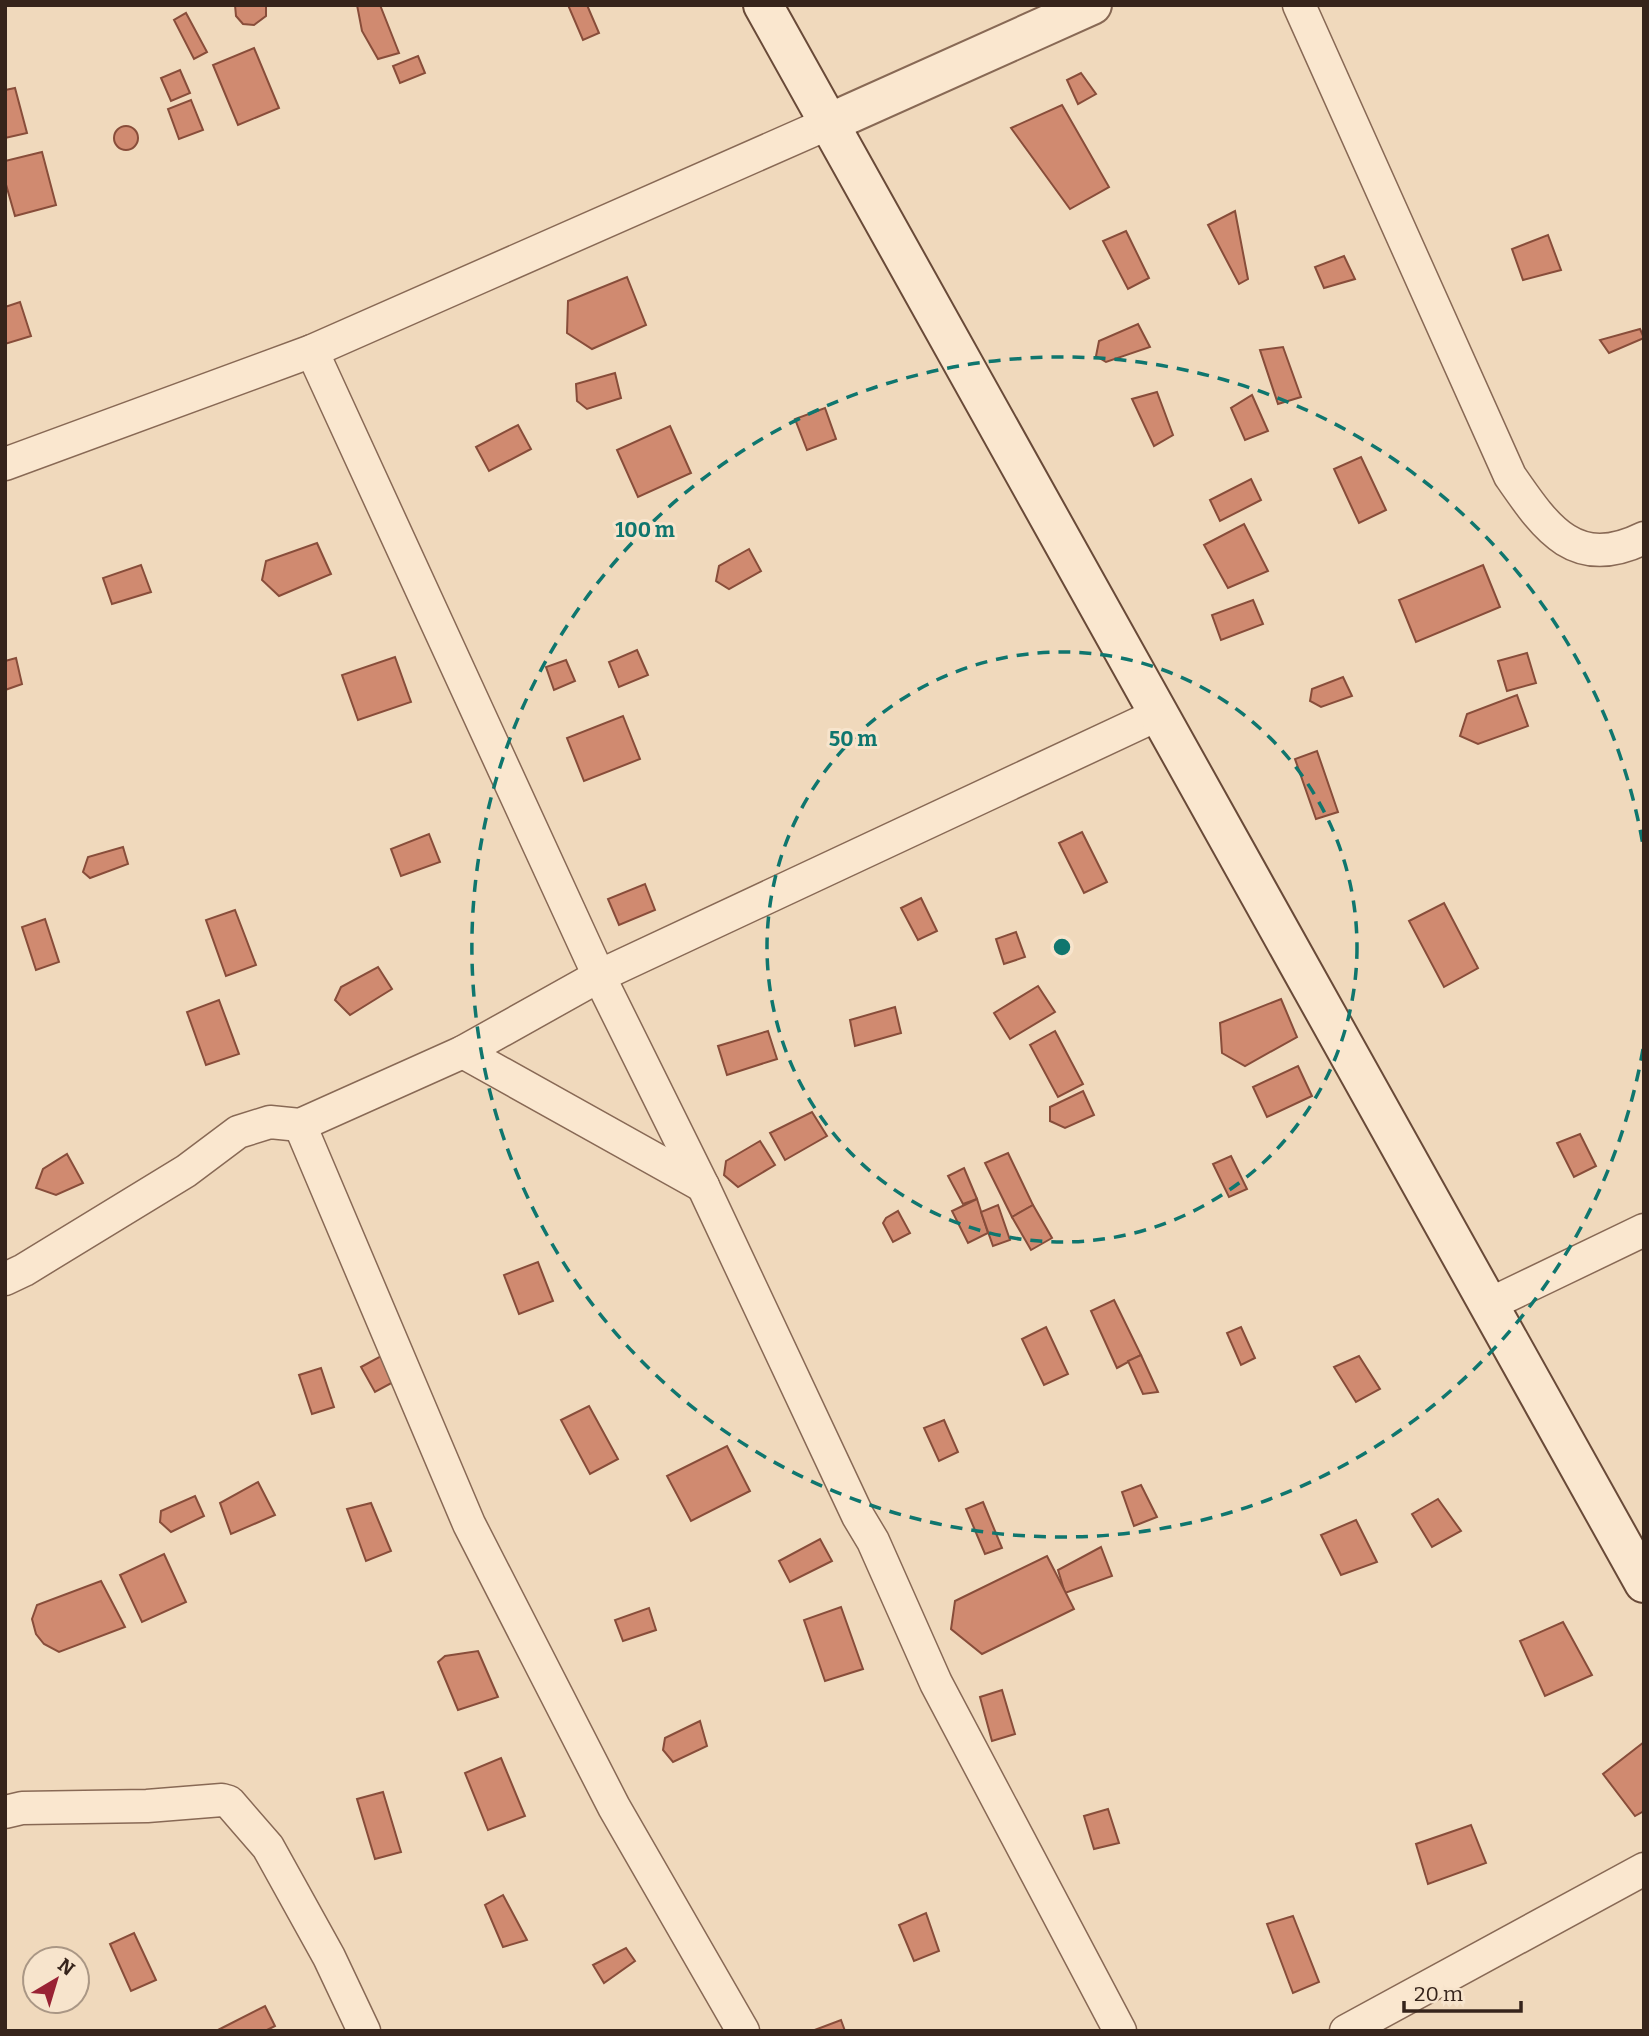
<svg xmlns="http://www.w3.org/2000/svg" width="1649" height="2036" font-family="Bitter,serif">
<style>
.building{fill:#d08a70;stroke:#884d3a;stroke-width:2}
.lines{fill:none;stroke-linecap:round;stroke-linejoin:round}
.minor-casing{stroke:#886955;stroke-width:35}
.tertiary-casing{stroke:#886955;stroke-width:42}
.secondary-casing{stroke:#694a38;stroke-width:42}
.minor{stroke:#fae7cf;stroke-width:32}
.tertiary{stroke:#fae7cf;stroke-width:38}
.secondary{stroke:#fae7cf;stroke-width:38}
.ring{fill:none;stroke:#0f766e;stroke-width:3.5;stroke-dasharray:12 9}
.centre{fill:#0f766e;stroke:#f7e4cc;stroke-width:3.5}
.ring-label{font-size:21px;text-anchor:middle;font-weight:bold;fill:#0f766e;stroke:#f7e4cc;stroke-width:6;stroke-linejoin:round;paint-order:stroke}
</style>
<rect width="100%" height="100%" fill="#f0d9bc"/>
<!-- building -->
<g class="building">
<path d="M235,5H266V16L254,25L243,24L236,16Z"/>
<path d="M357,5H380L399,53L378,59L362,31Z"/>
<path d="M568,5H587L599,33L583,40Z"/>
<path d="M186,13L207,52L194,59L174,20Z"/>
<path d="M254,48L279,108L238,125L213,65Z"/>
<path d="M418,56L425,73L400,83L393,66Z"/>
<path d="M180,70L190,93L171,101L161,78Z"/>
<path d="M1081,73L1096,94L1078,104L1067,80Z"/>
<path d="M15,88L27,133L5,138V90Z"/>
<path d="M191,100L203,130L179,139L168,109Z"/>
<path d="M1062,105L1109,187L1070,209L1011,128Z"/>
<circle cx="126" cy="138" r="12"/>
<path d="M42,152L56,205L15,216L5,181V161Z"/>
<path d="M1235,211L1248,279L1239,284L1208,225Z"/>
<path d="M1126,231L1149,278L1128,289L1103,241Z"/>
<path d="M1548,235L1561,270L1523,280L1512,249Z"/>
<path d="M1344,256L1355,279L1324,288L1315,267Z"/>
<path d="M627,277L646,325L592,349L567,333L568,301Z"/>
<path d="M20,302L31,336L5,344V307Z"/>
<path d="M1138,324L1150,347L1106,362L1096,356L1099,341Z"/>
<path d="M1640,329L1644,338L1609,353L1600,340Z"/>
<path d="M1283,347L1301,397L1278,404L1260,350Z"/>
<path d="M615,373L621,398L587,409L577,401L576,384Z"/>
<path d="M1157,392L1173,435L1154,446L1132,399Z"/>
<path d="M1252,395L1268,431L1245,440L1231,408Z"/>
<path d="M825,408L836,439L807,450L795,419Z"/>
<path d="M518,425L531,449L489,471L476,447Z"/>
<path d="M670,426L691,473L638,497L617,450Z"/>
<path d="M1361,457L1386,510L1359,523L1334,469Z"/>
<path d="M1251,479L1261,500L1220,521L1210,500Z"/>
<path d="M1244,524L1268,571L1228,588L1204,545Z"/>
<path d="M317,543L331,574L279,596L262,580L266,561Z"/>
<path d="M749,549L761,571L729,589L716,581L719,566Z"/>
<path d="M141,565L151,592L112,604L103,578Z"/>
<path d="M1483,565L1500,607L1416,642L1399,600Z"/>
<path d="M1253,600L1263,624L1221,640L1212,615Z"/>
<path d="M637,650L648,675L619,687L609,662Z"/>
<path d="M1527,653L1536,683L1507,691L1498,661Z"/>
<path d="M395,657L411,702L358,720L342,675Z"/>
<path d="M16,658L22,684L5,690V661Z"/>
<path d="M566,660L575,681L554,690L546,667Z"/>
<path d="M1343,677L1352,696L1321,707L1310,701L1312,689Z"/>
<path d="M1517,695L1528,726L1478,744L1460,736L1467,714Z"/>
<path d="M623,716L640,759L584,781L567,738Z"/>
<path d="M1317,751L1338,812L1316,819L1295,759Z"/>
<path d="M1082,832L1107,882L1084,893L1059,843Z"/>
<path d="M429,834L440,862L401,876L391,849Z"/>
<path d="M123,847L128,864L90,878L83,872L88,857Z"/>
<path d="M645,884L655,910L619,925L608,899Z"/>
<path d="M921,898L937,931L918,940L901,908Z"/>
<path d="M1444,903L1478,968L1444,987L1409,921Z"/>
<path d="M235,910L256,965L226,976L206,920Z"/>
<path d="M45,919L59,962L36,970L22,927Z"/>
<path d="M1016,932L1025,957L1004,964L996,939Z"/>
<path d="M378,967L392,989L350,1015L335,1000L341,987Z"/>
<path d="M1038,986L1055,1012L1010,1039L994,1013Z"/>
<path d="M1281,999L1297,1037L1245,1066L1222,1053L1220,1023Z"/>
<path d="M219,1000L239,1054L206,1065L187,1012Z"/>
<path d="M895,1007L901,1033L855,1046L850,1020Z"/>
<path d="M768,1031L777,1059L727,1075L718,1046Z"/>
<path d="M1055,1031L1083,1084L1058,1097L1030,1045Z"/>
<path d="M1298,1066L1312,1096L1267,1117L1253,1087Z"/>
<path d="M1083,1091L1094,1115L1065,1128L1050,1121V1107Z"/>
<path d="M812,1112L827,1136L785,1160L770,1133Z"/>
<path d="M1580,1134L1596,1166L1574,1177L1557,1143Z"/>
<path d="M760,1141L775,1165L738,1187L724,1175L726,1161Z"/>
<path d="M1008,1153L1033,1205L1012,1217L985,1163Z"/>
<path d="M67,1154L83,1183L56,1195L36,1188L43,1169Z"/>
<path d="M1231,1156L1247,1189L1229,1197L1213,1164Z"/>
<path d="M964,1168L977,1199L963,1204L948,1176Z"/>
<path d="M977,1199L988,1233L968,1243L952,1211Z"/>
<path d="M998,1205L1010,1240L993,1246L981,1212Z"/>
<path d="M1033,1205L1052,1238L1031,1250L1012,1217Z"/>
<path d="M898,1211L910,1233L893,1242L883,1223L886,1218Z"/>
<path d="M538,1262L553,1301L519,1314L504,1275Z"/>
<path d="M1114,1300L1141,1355L1117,1368L1091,1311Z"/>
<path d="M1046,1327L1068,1374L1044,1385L1022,1339Z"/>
<path d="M1241,1327L1255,1358L1241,1365L1227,1333Z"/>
<path d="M383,1355L397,1380L375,1392L361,1367Z"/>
<path d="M1141,1355L1158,1392L1143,1394L1128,1361Z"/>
<path d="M1359,1356L1380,1389L1356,1402L1334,1367Z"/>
<path d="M321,1368L334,1407L312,1414L299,1375Z"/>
<path d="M589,1406L618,1459L590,1474L561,1420Z"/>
<path d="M944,1420L958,1452L939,1461L924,1428Z"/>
<path d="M727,1446L750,1491L691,1521L667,1476Z"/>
<path d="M258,1482L275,1515L231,1534L220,1503Z"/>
<path d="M1141,1485L1157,1517L1134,1526L1122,1492Z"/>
<path d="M195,1496L204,1516L171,1532L160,1522L161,1511Z"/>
<path d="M1438,1499L1461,1531L1432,1547L1412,1514Z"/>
<path d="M983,1502L1002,1548L985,1554L966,1509Z"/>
<path d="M371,1503L391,1551L366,1561L347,1509Z"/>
<path d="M1356,1520L1377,1562L1341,1575L1321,1535Z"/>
<path d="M820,1539L832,1561L790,1582L779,1561Z"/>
<path d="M1101,1547L1112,1576L1065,1593L1058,1570Z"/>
<path d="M164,1554L186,1602L142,1622L120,1575Z"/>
<path d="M1047,1556L1074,1609L982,1654L951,1629L955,1601Z"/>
<path d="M101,1581L125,1627L59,1652L44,1644L36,1634L32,1619L37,1605Z"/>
<path d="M841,1607L863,1669L825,1681L804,1620Z"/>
<path d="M649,1608L656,1630L623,1641L615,1620Z"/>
<path d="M1563,1622L1592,1675L1545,1696L1520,1641Z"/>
<path d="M478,1651L498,1697L458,1710L438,1662L445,1656Z"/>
<path d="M1002,1690L1015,1734L992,1741L980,1697Z"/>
<path d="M700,1721L707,1746L673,1762L663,1750L665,1738Z"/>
<path d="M1644,1742V1811L1635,1816L1603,1774Z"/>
<path d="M501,1758L525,1816L488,1830L465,1773Z"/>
<path d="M383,1792L401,1852L375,1859L357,1799Z"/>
<path d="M1108,1809L1119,1843L1094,1849L1084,1816Z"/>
<path d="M1471,1825L1486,1863L1428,1884L1416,1844Z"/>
<path d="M503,1895L527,1940L503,1947L485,1905Z"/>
<path d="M926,1913L939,1951L914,1961L899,1925Z"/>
<path d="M1293,1916L1319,1982L1293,1993L1267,1924Z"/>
<path d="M134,1933L156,1980L131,1991L110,1944Z"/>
<path d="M626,1948L635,1961L604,1983L593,1965Z"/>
<path d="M265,2006L275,2026L265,2031H216Z"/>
<path d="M841,2020L845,2031H812Z"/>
</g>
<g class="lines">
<defs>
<g id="minor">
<path d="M1299,5L1510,476C1546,528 1575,572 1644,538"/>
<path d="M312,351L599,976L703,1186L858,1516L873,1541L936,1683L1120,2031"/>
<path d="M5,464L312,351L829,123"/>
<path d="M463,1052L703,1186"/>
<path d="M300,1125L469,1524L614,1807L743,2031"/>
<path d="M5,1279L24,1270L186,1171L238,1132L270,1122L300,1125L463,1052L599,976L1159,714"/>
<path d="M1488,1305L1644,1230"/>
<path d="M5,1812L22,1808L147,1806L222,1800L229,1802L268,1847L329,1957L364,2031"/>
<path d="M1346,2031L1644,1869"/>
</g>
<path id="tertiary" d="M829,123L1092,5"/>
<path id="secondary" d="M763,5L1644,1583"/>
</defs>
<!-- minor casing -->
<use href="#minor" class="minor-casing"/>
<!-- tertiary casing -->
<use href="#tertiary" class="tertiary-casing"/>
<!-- secondary casing -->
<use href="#secondary" class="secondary-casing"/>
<!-- minor -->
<use href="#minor" class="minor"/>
<!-- tertiary -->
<use href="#tertiary" class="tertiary"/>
<!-- secondary -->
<use href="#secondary" class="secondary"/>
</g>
<!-- distance rings -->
<g class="ring">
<circle cx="1062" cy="947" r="295"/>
<path d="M1643 1049A590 590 0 1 1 1643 845"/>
</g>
<circle cx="1062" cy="947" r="10" class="centre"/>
<g class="ring-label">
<text x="645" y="537">100 m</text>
<text x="853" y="746">50 m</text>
</g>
<!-- border -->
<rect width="1649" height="2036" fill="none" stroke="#36241b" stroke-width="14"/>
<!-- north arrow -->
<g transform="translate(56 1980) rotate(38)"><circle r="33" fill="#f7e4cc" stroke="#aa9785" stroke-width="2"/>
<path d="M0-5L12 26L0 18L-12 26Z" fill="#992234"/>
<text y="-10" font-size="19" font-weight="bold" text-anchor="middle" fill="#36241b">N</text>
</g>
<!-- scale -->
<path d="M1404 2001v10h117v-10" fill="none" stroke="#36241b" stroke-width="3.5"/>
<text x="1414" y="2001" font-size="21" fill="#36241b" stroke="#f7e4cc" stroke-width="5" paint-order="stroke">20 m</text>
</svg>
